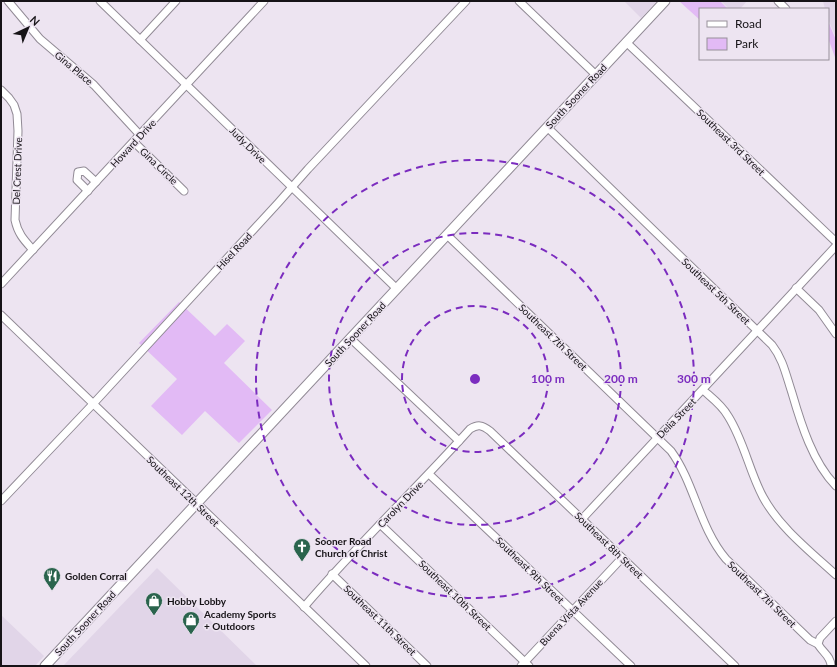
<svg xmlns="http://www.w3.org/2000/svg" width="837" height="667" font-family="Lato,sans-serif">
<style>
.built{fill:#e1d5e8}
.green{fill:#e2baf5}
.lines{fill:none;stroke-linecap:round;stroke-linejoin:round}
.minor-casing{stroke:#918a95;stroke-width:9}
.major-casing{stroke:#918a95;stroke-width:11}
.minor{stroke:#fff;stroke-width:7}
.major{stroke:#fff;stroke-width:9}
.ring{fill:none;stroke:#7b2cbf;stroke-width:2;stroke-dasharray:7 5}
.labels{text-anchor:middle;stroke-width:3;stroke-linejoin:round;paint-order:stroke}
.street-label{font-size:10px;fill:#161317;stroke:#ede4f1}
.poi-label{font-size:10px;font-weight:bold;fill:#161317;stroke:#ede4f1;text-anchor:start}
.centre{fill:#7b2cbf;stroke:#ede4f1;stroke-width:2}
.ring-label{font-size:12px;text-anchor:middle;font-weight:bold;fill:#7b2cbf;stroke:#ede4f1;stroke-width:3;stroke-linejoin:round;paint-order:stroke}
</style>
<rect width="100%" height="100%" fill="#ede4f1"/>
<!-- built -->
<g class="built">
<path d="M624,1H657L641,18Z"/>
<path d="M721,1H747L740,9H729Z"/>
<path d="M823,1H836V38L828,19V9H825Z"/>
<path d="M157,568L257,666H63Z"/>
<path d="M1,615L44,656L35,666H1Z"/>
</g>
<!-- green -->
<g class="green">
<path d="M679,1H720L728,9H700V20Z"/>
<path d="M828,21L836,40V60L828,38Z"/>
<path d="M179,302L215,336L227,324L245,341L224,363L272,410L239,443L205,411L182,435L151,406L177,379L139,343Z"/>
</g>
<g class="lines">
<defs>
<g id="minor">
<path d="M8,1L40,39L94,85L140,135"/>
<path d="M100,1L397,289"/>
<path d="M519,1L596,75"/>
<path d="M778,1L786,9"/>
<path d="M140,40L176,1"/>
<path d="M626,42L836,242"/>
<path d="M1,90L9,98L14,105L17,114L18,131L15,220C18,234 24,240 33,250"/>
<path d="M547,127L772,345C783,359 786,375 792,393C801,424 813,463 836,486"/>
<path d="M134,142L184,191"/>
<path d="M88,191L77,180L78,172L84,171L96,182"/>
<path d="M447,235L671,451C695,484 699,527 726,559L810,640L818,644"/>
<path d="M1,284L264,1"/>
<path d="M796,288L819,310L836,334"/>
<path d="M1,315L366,666"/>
<path d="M350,338L459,441"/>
<path d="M703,390C712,398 722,405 728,416C744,441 749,471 763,497C779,527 811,552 836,575"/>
<path d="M429,474L631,666"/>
<path d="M1,501L93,404L278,203L308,169L466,1"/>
<path d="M582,519L836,246"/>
<path d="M380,524L529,666"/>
<path d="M332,574L427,666"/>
<path d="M304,607C357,545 416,489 470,429C478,424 482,425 490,431L735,666"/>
<path d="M521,666L622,558"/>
<path d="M831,666C831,656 822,652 818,644L820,638L836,621"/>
</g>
<path id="major" d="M45,666L665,1"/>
</defs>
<!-- minor casing -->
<use href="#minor" class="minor-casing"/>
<!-- major casing -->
<use href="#major" class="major-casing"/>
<!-- minor -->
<use href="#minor" class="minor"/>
<!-- major -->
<use href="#major" class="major"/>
</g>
<!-- distance rings -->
<g class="ring">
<circle cx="475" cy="379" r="73"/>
<circle cx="475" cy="379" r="146"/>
<circle cx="475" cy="379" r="219"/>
</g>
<!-- icons -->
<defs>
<symbol id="church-pin" viewBox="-11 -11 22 30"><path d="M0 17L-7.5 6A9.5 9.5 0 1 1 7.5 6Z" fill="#2a644d" stroke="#ede4f1"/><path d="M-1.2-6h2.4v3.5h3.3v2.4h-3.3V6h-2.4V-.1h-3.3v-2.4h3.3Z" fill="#fff"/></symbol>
<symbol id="restaurant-pin" viewBox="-11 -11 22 30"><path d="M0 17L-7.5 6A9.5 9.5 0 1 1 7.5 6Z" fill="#2a644d" stroke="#ede4f1"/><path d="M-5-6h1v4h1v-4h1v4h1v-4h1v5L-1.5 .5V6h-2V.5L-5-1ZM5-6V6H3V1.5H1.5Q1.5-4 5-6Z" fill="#fff"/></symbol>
<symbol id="shop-pin" viewBox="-11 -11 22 30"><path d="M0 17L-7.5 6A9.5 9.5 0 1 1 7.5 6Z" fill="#2a644d" stroke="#ede4f1"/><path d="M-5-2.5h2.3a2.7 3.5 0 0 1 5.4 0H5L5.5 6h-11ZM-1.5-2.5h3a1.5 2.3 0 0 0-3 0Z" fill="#fff"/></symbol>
</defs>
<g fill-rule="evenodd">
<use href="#church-pin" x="292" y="537" width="20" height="27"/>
<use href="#restaurant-pin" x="42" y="566" width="20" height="27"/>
<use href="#shop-pin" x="144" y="591" width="20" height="27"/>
<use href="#shop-pin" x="181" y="610" width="20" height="27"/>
</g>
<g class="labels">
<!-- street labels -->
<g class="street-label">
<text transform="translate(74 68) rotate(40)" y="4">Gina Place</text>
<text transform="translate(576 96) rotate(-47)" y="4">South Sooner Road</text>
<text transform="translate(731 142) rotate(44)" y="4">Southeast 3rd Street</text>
<text transform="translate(133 143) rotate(-47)" y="4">Howard Drive</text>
<text transform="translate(248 145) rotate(45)" y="4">Judy Drive</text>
<text transform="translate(159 166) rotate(44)" y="4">Gina Circle</text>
<text transform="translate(17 171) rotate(-88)" y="4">Del Crest Drive</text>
<text transform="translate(234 251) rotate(-47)" y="4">Hisel Road</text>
<text transform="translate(716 291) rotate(44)" y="4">Southeast 5th Street</text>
<text transform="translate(355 334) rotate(-47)" y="4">South Sooner Road</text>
<text transform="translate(553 337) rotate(44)" y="4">Southeast 7th Street</text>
<text transform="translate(676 418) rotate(-46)" y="4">Delia Street</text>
<text transform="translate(183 491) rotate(44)" y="4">Southeast 12th Street</text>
<text transform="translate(400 504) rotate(-46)" y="4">Carolyn Drive</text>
<text transform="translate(609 545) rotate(44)" y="4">Southeast 8th Street</text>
<text transform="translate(530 570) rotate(44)" y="4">Southeast 9th Street</text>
<text transform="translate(762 594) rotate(44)" y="4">Southeast 7th Street</text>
<text transform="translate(455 595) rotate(44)" y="4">Southeast 10th Street</text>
<text transform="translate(571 612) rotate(-47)" y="4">Buena Vista Avenue</text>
<text transform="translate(380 620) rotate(44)" y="4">Southeast 11th Street</text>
<text transform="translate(85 623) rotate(-47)" y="4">South Sooner Road</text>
</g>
<!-- poi labels -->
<g class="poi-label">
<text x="315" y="545">Sooner Road<tspan x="315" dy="12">Church of Christ</tspan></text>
<text x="65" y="580">Golden Corral</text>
<text x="167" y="605">Hobby Lobby</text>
<text x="204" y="618">Academy Sports<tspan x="204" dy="12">+ Outdoors</tspan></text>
</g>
</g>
<circle cx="475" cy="379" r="6" class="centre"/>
<g class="ring-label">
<text x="548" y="383">100 m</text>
<text x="621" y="383">200 m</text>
<text x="694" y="383">300 m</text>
</g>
<!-- border -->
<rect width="837" height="667" fill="none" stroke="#161317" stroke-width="4"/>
<!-- legend -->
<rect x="699" y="8" width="130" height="52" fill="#ede4f1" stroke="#97909a"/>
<rect x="707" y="21" width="20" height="6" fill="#ffffff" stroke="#97909a"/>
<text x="735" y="28" font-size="12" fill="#161317">Road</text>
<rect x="707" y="38" width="20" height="12" fill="#e2baf5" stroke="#97909a"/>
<text x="735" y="48" font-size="12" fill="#161317">Park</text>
<!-- north arrow -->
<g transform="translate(28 28) rotate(44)" stroke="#ede4f1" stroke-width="3" paint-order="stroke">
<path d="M0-3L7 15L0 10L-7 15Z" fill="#161317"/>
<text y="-6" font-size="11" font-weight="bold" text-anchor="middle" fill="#161317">N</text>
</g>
</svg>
